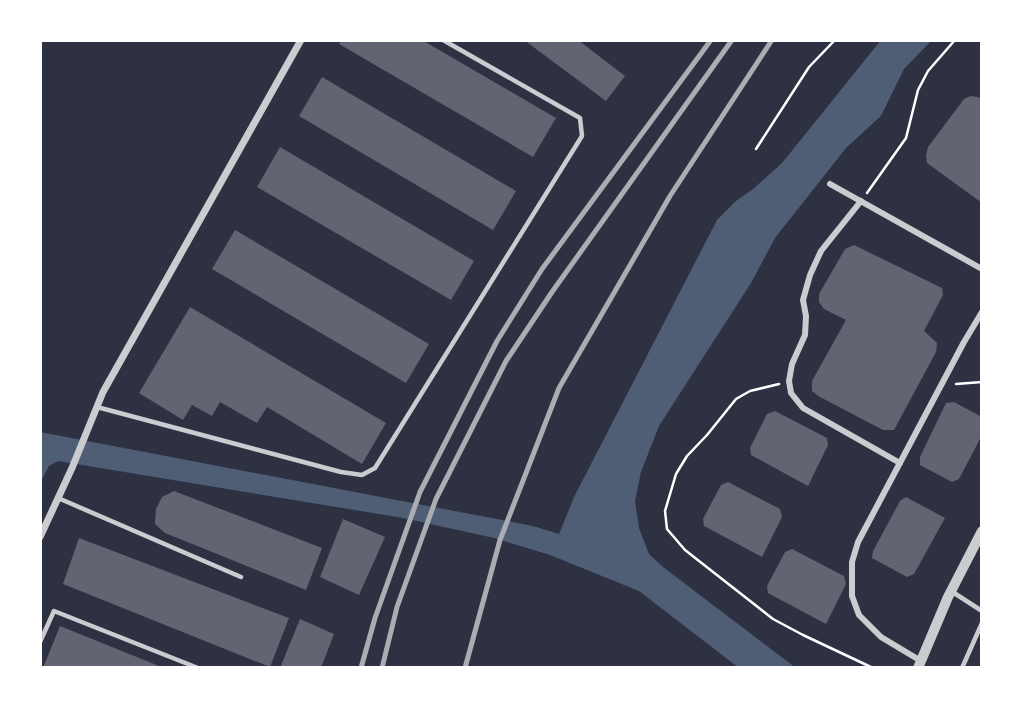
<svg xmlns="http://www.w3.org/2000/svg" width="1022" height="708" font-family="'PT Sans',sans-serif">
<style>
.water{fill:#4f5d75}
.building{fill:#626471}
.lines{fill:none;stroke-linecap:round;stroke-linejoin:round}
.path{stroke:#fff;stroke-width:2.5}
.service{stroke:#caccd0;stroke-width:4.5}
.pedestrian{stroke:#caccd0;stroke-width:6}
.minor{stroke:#caccd0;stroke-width:7}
.tertiary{stroke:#caccd0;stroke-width:10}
.rail{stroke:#abadb3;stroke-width:5}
</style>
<rect width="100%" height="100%" fill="#2d3142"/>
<!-- water -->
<path class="water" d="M881,40H932L904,69L881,116L846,148L775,238L751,283L659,426L641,472L635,501L639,528L649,554L663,567L796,668H739L639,591L550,555L494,538L403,518L58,461L49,466L40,483V432L533,526L559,534L574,497L717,220L736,201L753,189L782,163Z"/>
<!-- building -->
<g class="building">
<path d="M341,40H422L556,118L533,157L339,44Z"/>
<path d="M524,40H578L625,76L606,101Z"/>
<path d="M322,77L516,191L493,230L299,116Z"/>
<path d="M971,96L978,97L982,100V203L927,163L926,155L928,147L964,99Z"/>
<path d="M280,147L474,261L451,300L257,187Z"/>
<path d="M235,230L429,344L406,383L212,269Z"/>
<path d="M854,245L942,288L943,295L924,331L937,343L936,352L894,430H883L820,397L812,391V381L846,320L824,309L819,302V294L845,249Z"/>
<path d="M190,307L386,423L362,464L267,407L257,423L220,402L212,416L192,405L183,420L139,393Z"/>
<path d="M954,402L982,417V435L959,479L952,482L920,465V457L946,403Z"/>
<path d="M775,411L827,438L828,445L808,486L751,455L750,448L767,414Z"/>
<path d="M728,482L780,509L782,517L762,557L704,526L703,519L721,485Z"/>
<path d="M174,491L322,548L306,590L165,533L155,524L156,509L162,497Z"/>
<path d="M906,497L945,518L914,574L907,577L872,558L873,551L900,501Z"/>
<path d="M343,519L385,537L359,595L320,577Z"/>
<path d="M79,538L289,618L270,667L63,584Z"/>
<path d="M792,549L844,576L846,584L826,624L768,593L767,586L785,552Z"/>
<path d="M300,619L334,634L321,668H280Z"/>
<path d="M60,626L164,668H43Z"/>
</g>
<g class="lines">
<!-- path -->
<g class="path">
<path d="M756,149L809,67L835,40"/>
<path d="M867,193L906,138L918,90L928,71L955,40"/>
<path d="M779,384L750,391L736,399L707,435L687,456L676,474L665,511L667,529L685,550L773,619L803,635L873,668"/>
<path d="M956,384L982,382"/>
</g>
<!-- service -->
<g class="service">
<path d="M97,407L341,472L362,475L375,468L582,136L580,118L443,40"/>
<path d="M58,498L241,577"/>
<path d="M951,591L982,611"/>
<path d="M40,642L54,611L198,668"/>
<path d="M962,668L982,623"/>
</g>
<!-- pedestrian -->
<g class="pedestrian">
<path d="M830,184L982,269"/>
<path d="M861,201L821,251L810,275L803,300L806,316L805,335L792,364L789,381L791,393L803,408L900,463"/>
<path d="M921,661L881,637L859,615L852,596V562L858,542L964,342L982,312"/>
</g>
<!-- minor -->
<path class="minor" d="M40,537L72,468L103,392L301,40"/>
<!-- tertiary -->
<path class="tertiary" d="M918,668L948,597L982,531"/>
<!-- rail -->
<g class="rail">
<path d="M361,668L375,618L420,492L497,341L542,269L711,40"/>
<path d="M382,668L397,607L436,499L506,361L552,292L732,40"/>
<path d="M465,668L500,540L559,388L670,196L772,40"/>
</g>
</g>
<!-- border -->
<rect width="1022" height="708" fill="none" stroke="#ffffff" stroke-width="84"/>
</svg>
